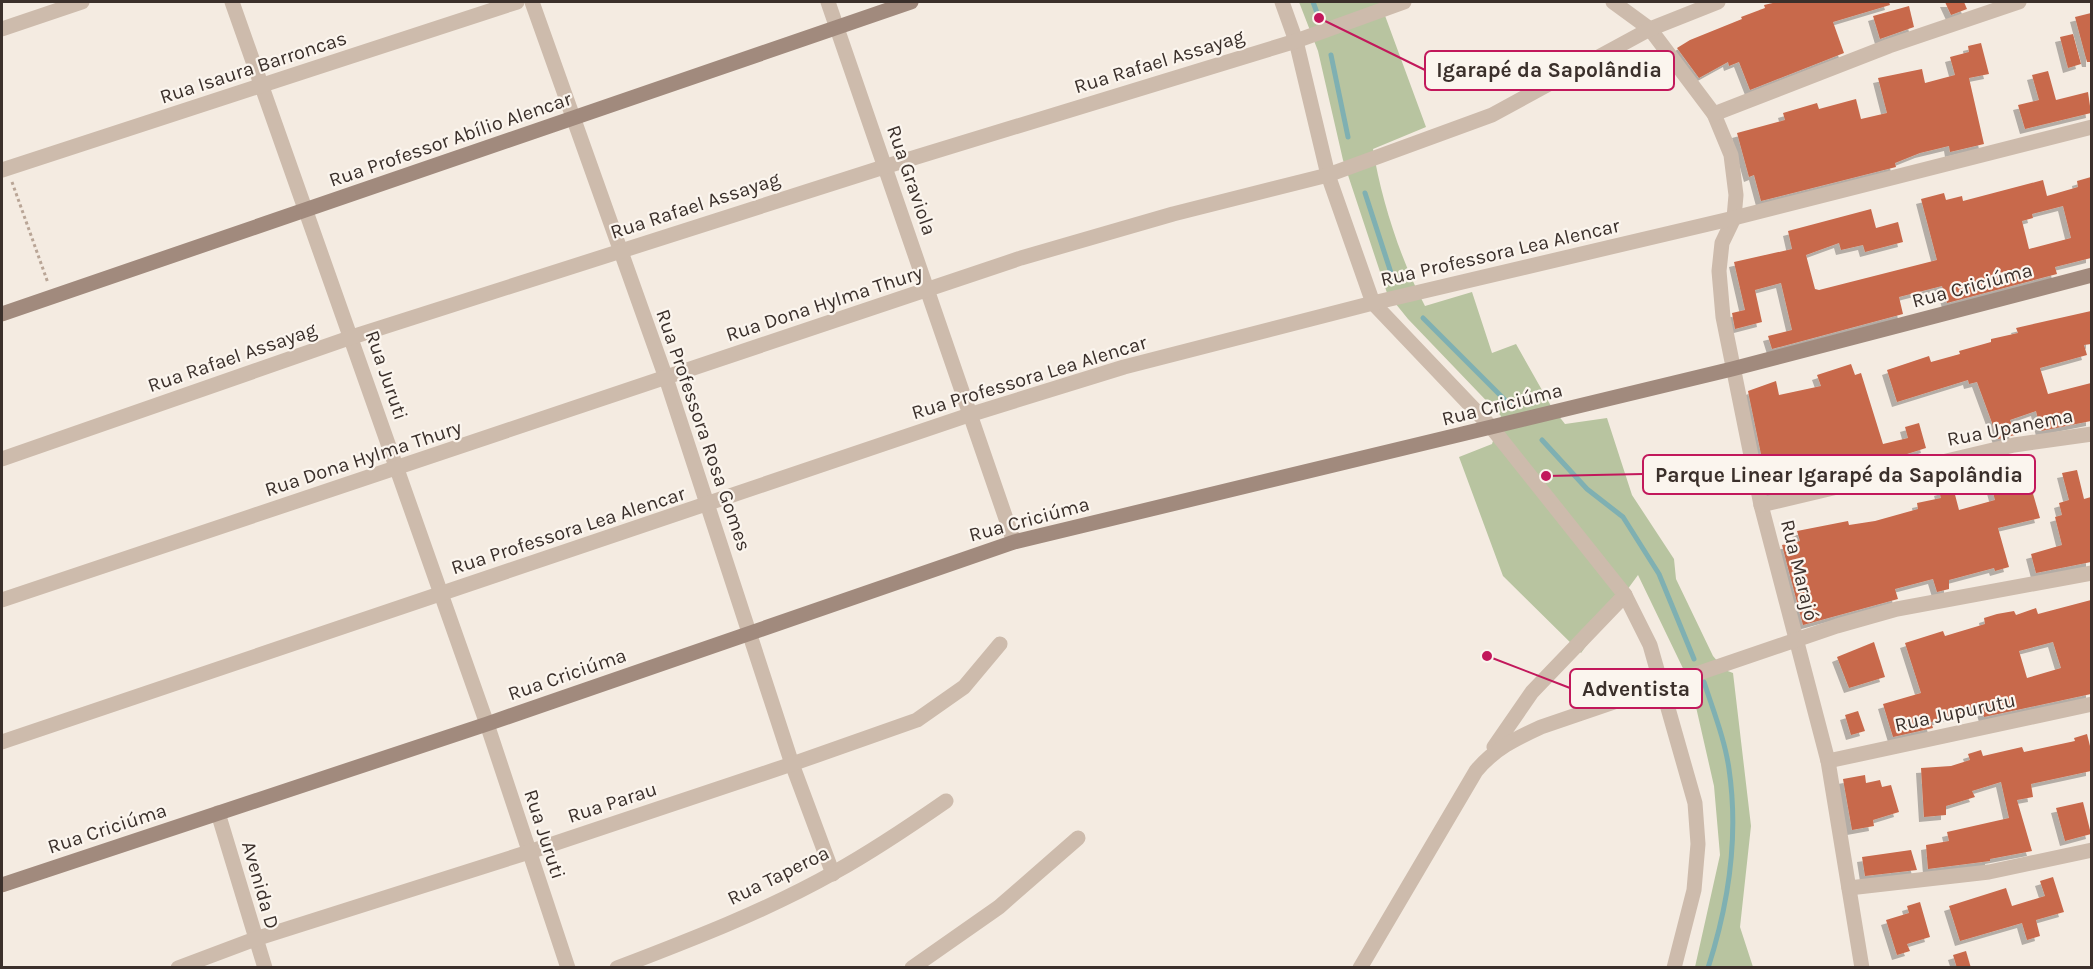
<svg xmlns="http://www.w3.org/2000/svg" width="2093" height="969" font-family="Karla,sans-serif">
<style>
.green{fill:#b8c4a0}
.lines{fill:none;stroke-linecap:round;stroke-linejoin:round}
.stream{stroke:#7fb0b2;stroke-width:5}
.building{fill:#c8694b;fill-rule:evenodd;filter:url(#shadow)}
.path{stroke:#b9a596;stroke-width:3;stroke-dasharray:3 3;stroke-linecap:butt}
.street{stroke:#cdbbac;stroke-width:15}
.secondary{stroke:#a18a7d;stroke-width:15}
.labels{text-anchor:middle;stroke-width:4.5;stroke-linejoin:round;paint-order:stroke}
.street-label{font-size:20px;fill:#3b302b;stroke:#fbf5ee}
.leader{fill:none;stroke:#c2185b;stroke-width:2}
.callout-dot{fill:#c2185b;stroke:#fbf5ee;stroke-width:2}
.callout{fill:#fbf5ee;stroke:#c2185b;stroke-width:2}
.callout-label{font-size:21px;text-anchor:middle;font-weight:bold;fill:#3b302b}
</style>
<defs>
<filter id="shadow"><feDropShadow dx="-5" dy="5" stdDeviation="0" flood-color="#0004"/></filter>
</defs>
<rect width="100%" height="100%" fill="#f4ebe1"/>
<!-- green -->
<path class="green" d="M1299,2H1380L1426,127L1373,149C1381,199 1401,261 1425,306L1472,292L1492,353L1516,344L1551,406L1565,424L1607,418L1632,495L1674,559L1676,579L1713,656L1725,670L1733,673L1751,826L1740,927L1753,967H1695L1720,855L1714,786L1691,685L1638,575L1581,653L1503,576L1459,457L1492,444L1501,416L1408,319L1387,293L1343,160L1318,51Z"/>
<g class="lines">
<!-- stream -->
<g class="stream">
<path d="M1313,2L1319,18"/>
<path d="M1331,55L1348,137"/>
<path d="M1365,193L1393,279"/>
<path d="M1423,318L1513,408"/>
<path d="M1542,440L1587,489L1623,517L1659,574L1694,659"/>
<path d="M1704,682C1713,710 1725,740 1729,769C1739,837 1729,903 1708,968"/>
</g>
</g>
<!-- building -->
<g class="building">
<path d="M1777,2H1889L1890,5L1833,22L1844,53L1750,90L1739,62L1729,66L1728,62L1699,78L1677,48L1690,40L1742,19L1741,17L1765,8L1764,5Z"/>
<path d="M1945,2H1964L1967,9L1951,15Z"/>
<path d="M1909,6L1914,27L1880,39L1873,16Z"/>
<path d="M2091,13V62H2087L2075,17Z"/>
<path d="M2073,34L2081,64L2068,68L2060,37Z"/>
<path d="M1981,43L1989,74L1969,78L1984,144L1950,152L1949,146L1920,153L1895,163L1896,167L1761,201L1754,175L1749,177L1737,133L1785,120L1783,113L1817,103L1819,109L1856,99L1861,119L1887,113L1878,78L1922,69L1925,83L1955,75L1950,57L1969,52L1968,46Z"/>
<path d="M2048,71L2056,100L2088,92L2091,113L2025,129L2018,105L2039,100L2032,75Z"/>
<path d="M2091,177V258L2055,267L2057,274L1947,303L1942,286L1899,297L1903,314L1772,349L1768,336L1792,330L1781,283L1755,290L1762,322L1735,329L1732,313L1745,310L1734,262L1792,249L1788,231L1871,209L1876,228L1898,222L1903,242L1865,252L1863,245L1841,250L1839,243L1806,255L1815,289L1819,290L1937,260L1921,199L1944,193L1946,200L1962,196L1963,201L2043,180L2047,196L2078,187L2077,181ZM2063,206L2071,238L2029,249L2022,221L2033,218L2032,214Z"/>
<path d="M2091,311V344L2084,345L2087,355L2040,368L2048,394L2091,383V421L2041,431L2036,411L2010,420L2015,435L1998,439L1977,382L1969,384L1968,380L1897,402L1887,370L1929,356L1931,362L1960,354L1959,351L1991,342V339L2018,333L2016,328Z"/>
<path d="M1851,364L1855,375L1861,373L1883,444L1908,438L1905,427L1919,423L1926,448L1907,454L1909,460L1769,493L1748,391L1776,381L1779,395L1821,386L1817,375Z"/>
<path d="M2025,466L2040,518L1998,528L2009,567L1995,571L1994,568L1949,580V589L1937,592L1933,579L1895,589L1898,599L1803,625L1782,545L1800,541L1797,531L1848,521L1849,525L1875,521L1918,509L1917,503L1941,498L1939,491L1953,487L1959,510L1995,500L1988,474Z"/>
<path d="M2077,470L2084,499L2091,497V562L2036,573L2031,554L2062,545L2055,517L2062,515L2059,503L2069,500L2062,473Z"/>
<path d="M2091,600V694L1984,717L1981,707L1931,722L1933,728L1893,737L1883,704L1921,693L1905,643L1943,631L1945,636L1985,624L1984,618L1997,614L2014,611L2016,615L2036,608L2038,614ZM2053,642L2061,668L2027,678L2019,651Z"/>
<path d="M1874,642L1885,677L1849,688L1837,657Z"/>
<path d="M1858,711L1865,731L1851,735L1845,715Z"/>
<path d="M2087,734L2091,750V771L2031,784L2033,797L2017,800L2032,851L1990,859V861L1928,869L1926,845L1949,841L1947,832L2009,818L2001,782L1972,791L1975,797L1946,806V815L1924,817L1921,768L1951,766L1970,760L1968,754L1981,750L1983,756L2022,747L2024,752L2075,741L2074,738Z"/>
<path d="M1865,775L1866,783L1880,780L1882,787L1891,785L1899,812L1873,820L1874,826L1852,830L1843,779Z"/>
<path d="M2083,802L2091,834L2065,841L2056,808Z"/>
<path d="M1911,850L1917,870L1865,876L1862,857Z"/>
<path d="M2053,877L2064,912L2036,920L2040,936L2027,940L2022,923L1960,941L1949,906L2006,888L2012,906L2045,896L2040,881Z"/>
<path d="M1920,902L1930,937L1907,944L1910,951L1897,955L1886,920L1909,913L1907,906Z"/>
<path d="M1966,951L1971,968H1957L1953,955Z"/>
</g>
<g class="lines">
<!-- path -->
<path class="path" d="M12,182L48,283"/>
<!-- street -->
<g class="street">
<path d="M232,2L487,724L568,968"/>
<path d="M532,2L666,378L792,764L833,874"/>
<path d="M828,2L1014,542"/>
<path d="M1282,2L1296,41L1328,175L1373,303L1492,428L1625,595L1650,645L1695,803L1698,844L1694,890L1674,968"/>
<path d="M1613,2L1650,29L1714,114L1731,155L1736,195L1734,218L1722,243L1719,271L1723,317L1761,505L1828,761L1862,968"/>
<path d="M2,29L82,2"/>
<path d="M1714,114L1889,46L2019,2"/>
<path d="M2,170L517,2"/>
<path d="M2,459L352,337L887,166L1296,41L1404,2"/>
<path d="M1761,505L2014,445L2092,434"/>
<path d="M2,600L1021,258L1173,214L1328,175L1492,115L1650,29L1718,2"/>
<path d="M2,742L969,415L1124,367L1373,303L1734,218L2092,127"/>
<path d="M1494,747L1532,692L1625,595"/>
<path d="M1828,761L2092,704"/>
<path d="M218,813L265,968"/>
<path d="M1849,888L1989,872L2092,850"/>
<path d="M178,968L255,939L529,852L792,764L917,720L964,687L1000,644"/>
<path d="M617,968C690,940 766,911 835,872C873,851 910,826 946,801"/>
<path d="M912,968L999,907L1078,838"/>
<path d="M1360,968L1476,771C1494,749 1515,739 1541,727L1837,626L1897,609L2092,573"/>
</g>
<!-- secondary -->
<g class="secondary">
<path d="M2,314L911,2"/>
<path d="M2,885L487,724L1014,542L1732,369L2092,275"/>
</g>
</g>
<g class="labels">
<!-- street labels -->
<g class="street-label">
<text transform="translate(1159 61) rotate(-17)" y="7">Rua Rafael Assayag</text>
<text transform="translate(253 67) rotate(-18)" y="7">Rua Isaura Barroncas</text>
<text transform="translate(450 139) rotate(-19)" y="7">Rua Professor Abílio Alencar</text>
<text transform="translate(912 180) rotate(71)" y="7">Rua Graviola</text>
<text transform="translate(695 205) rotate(-18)" y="7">Rua Rafael Assayag</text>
<text transform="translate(1500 252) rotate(-13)" y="7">Rua Professora Lea Alencar</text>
<text transform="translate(1972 285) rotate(-15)" y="7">Rua Criciúma</text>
<text transform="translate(824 303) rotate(-18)" y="7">Rua Dona Hylma Thury</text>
<text transform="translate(232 357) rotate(-19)" y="7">Rua Rafael Assayag</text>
<text transform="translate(387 375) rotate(71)" y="7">Rua Juruti</text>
<text transform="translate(1029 377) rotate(-17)" y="7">Rua Professora Lea Alencar</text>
<text transform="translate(1502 404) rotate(-14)" y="7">Rua Criciúma</text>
<text transform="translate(2010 427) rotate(-11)" y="7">Rua Upanema</text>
<text transform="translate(704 430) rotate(71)" y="7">Rua Professora Rosa Gomes</text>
<text transform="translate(363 458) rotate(-18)" y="7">Rua Dona Hylma Thury</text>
<text transform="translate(1029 519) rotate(-15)" y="7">Rua Criciúma</text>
<text transform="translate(568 530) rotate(-18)" y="7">Rua Professora Lea Alencar</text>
<text transform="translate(1800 570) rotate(76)" y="7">Rua Marajó</text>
<text transform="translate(567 674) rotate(-19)" y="7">Rua Criciúma</text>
<text transform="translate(1955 712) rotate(-12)" y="7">Rua Jupurutu</text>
<text transform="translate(612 802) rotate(-18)" y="7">Rua Parau</text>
<text transform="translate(107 828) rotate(-18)" y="7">Rua Criciúma</text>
<text transform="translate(545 834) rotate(72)" y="7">Rua Juruti</text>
<text transform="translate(778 875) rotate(-26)" y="7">Rua Taperoa</text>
<text transform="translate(261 885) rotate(74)" y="7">Avenida D</text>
</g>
</g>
<!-- callouts -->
<path class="leader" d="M1319 18L1425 70M1546 476L1643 474M1487 656L1570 688"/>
<g class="callout-dot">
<circle cx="1319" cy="18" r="6"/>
<circle cx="1546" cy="476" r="6"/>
<circle cx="1487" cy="656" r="6"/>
</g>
<g class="callout">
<rect x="1425" y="51" width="249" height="39" rx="6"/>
<rect x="1643" y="455" width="392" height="39" rx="6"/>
<rect x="1570" y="669" width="132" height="39" rx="6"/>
</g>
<g class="callout-label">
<text x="1549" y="77">Igarapé da Sapolândia</text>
<text x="1839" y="482">Parque Linear Igarapé da Sapolândia</text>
<text x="1636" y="696">Adventista</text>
</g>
<!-- border -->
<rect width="2093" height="969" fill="none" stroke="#3b302b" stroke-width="6"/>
</svg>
